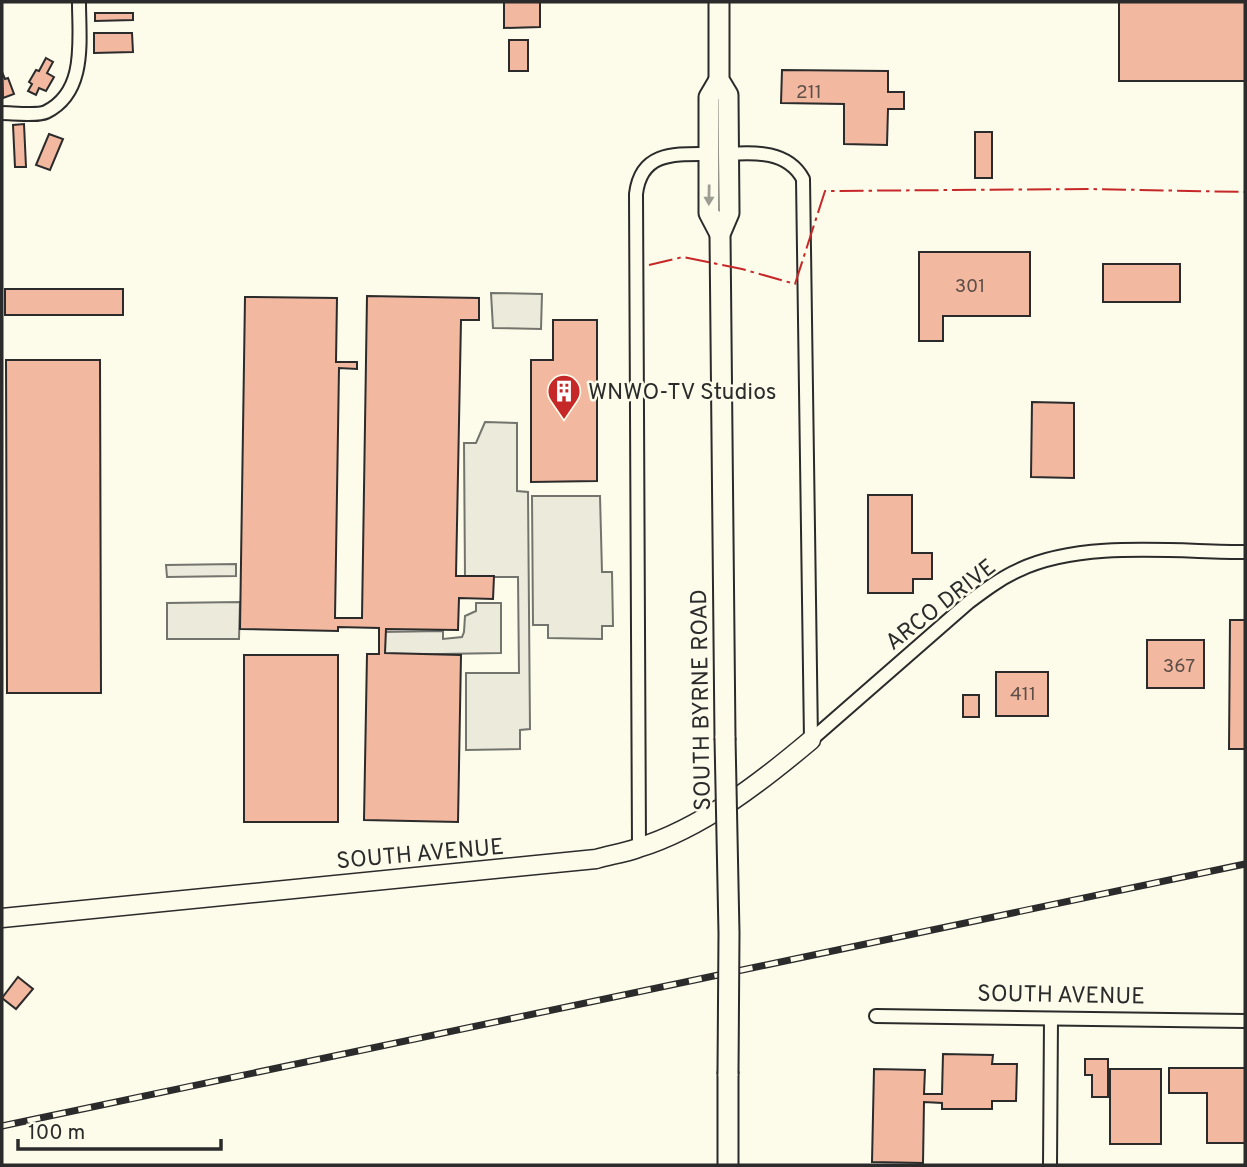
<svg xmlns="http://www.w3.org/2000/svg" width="1247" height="1167" font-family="Overpass,sans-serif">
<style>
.parking{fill:#eceadb;stroke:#74746e;stroke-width:2}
.building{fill:#f2b8a0;stroke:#2b2b2b;stroke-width:2}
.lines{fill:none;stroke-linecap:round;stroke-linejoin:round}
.street-casing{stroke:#2b2b2b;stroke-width:16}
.secondary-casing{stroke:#2b2b2b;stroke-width:21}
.primary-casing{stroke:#2b2b2b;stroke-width:23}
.street{stroke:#fdfbea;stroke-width:12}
.secondary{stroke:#fdfbea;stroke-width:18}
.primary{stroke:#fdfbea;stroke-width:19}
.rail-casing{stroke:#2b2b2b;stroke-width:7}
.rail{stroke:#fdfbea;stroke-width:4.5;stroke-dasharray:13;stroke-linecap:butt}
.primary-bridge-casing{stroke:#2b2b2b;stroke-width:23;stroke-linecap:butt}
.primary-bridge{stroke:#fdfbea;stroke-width:19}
.power{stroke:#c62828;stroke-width:2;stroke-dasharray:24 5 3.5 5;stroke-linecap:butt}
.oneway{fill:#9e9d94}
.labels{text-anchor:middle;stroke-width:5;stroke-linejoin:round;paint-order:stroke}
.number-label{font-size:19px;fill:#5d4e48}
.poi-label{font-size:23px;fill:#2b2b2b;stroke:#fdfbea;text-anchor:start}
.street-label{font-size:23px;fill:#2b2b2b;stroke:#fdfbea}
</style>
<rect width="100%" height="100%" fill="#fdfbea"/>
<!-- parking -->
<g class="parking">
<path d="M491,293L542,294L541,329L493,328Z"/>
<path d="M485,422L517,423V491L528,492L530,729L520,730V749L466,750V673H519L518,577H465L464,443H476Z"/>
<path d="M532,496H600L602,572H612L613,626H602V639L548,638V625H533Z"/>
<path d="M236,564V576L167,577L166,565Z"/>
<path d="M240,602L239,639H167V603Z"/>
<path d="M476,603H501V653L380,655L381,632L443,631V639L462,637L464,632L465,616L476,611Z"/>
</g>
<!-- building -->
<g class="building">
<path d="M504,2H540V27L504,28Z"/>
<rect x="1119" y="2" width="126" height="79"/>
<path d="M95,13H133V20L95,21Z"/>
<path d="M94,33H132L133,52L94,53Z"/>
<rect x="509" y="40" width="19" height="31"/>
<path d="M46,58L53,62L47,73L54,77L46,91L39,88L36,95L28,91L32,84L29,82L36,70L39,71Z"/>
<path d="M782,70L888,71V92H904V109H888L887,145L844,144V104L781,103Z"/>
<path d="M2,72L5,79L8,78L14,94L3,98Z"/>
<path d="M24,124L26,167H15L13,125Z"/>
<rect x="975" y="132" width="17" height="46"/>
<path d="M49,134L63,139L50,170L36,165Z"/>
<path d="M919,252H1030V316H943V341H919Z"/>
<rect x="1103" y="264" width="77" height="38"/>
<rect x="5" y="289" width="118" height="26"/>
<path d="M367,296L479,298V320H461L456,576H494L493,599L459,598L458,630L386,629L385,653L461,655L458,822L364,820L367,654H379V628L338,627V631L240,629L245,297L337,298L336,362H357V369L339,368L335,618H362Z"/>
<path d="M553,320H597V481L531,482V360H553Z"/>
<path d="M6,360H100L101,693H7Z"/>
<path d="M1032,402L1074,403V478L1031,477Z"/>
<path d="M868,495H912V553H932V579H913V593H868Z"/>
<path d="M1230,620H1245V749H1229Z"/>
<rect x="1147" y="640" width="57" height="48"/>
<rect x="244" y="655" width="94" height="167"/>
<rect x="996" y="672" width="52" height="44"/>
<rect x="963" y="695" width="16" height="22"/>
<path d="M18,977L33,989L16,1009L2,998Z"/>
<path d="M943,1054L993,1055L992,1064H1017L1016,1101H992V1109H942V1103L924,1102L923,1163L872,1162L874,1069L925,1070L924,1094H942Z"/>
<path d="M1085,1059H1108V1097H1092V1075H1085Z"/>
<path d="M1169,1068H1245V1143H1207V1093H1169Z"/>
<rect x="1110" y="1069" width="51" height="75"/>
</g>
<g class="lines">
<defs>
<g id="street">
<path d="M2,113C12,113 38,116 46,112C87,92 79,40 79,2"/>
<path d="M728,154C755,152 788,151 803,179L811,740"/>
<path d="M811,740L969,602C985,590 1001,578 1019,570C1082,540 1177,552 1245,552"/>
<path d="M639,848L636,194C641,151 675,154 710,154"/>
<path d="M876,1016L1245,1021"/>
<path d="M1050,1165L1051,1019"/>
</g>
<path id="secondary" d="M2,918L596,859C610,855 624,853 638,848C702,828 760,783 811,740"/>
<g id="primary">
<path d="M719,2V80L728,95L729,213L720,234L725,738"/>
<path d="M719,80L709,97V213L720,234"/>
<path d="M728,1074V1165"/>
</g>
</defs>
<!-- street casing -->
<use href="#street" class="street-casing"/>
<!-- secondary casing -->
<use href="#secondary" class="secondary-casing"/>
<!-- primary casing -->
<use href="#primary" class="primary-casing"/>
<!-- street -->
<use href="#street" class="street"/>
<!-- secondary -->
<use href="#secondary" class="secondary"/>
<!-- primary -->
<use href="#primary" class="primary"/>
<defs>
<path id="rail" d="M2,1126L1245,864"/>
</defs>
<!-- rail casing -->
<use href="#rail" class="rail-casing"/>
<!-- rail -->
<use href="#rail" class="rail"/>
<defs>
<path id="primary-bridge" d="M725,738L729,933L728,1074"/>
</defs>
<!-- primary-bridge casing -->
<use href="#primary-bridge" class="primary-bridge-casing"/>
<!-- primary-bridge -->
<use href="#primary-bridge" class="primary-bridge"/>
<!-- power -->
<path class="power" d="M649,265L683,257L742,269L795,284L825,191L1090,189L1245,192"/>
</g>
<!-- one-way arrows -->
<defs><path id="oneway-solid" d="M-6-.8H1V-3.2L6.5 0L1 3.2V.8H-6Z" transform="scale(1.75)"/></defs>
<use class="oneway" href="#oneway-solid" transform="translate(709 195) rotate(91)"/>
<!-- icons -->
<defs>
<symbol id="building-pin" viewBox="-11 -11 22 30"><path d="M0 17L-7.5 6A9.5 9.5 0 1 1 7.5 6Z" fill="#c62828" stroke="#fdfbea"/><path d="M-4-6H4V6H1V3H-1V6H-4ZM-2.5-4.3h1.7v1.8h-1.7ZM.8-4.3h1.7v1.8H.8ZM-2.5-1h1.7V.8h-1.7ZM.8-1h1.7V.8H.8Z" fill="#fff"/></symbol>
</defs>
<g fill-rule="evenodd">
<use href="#building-pin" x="545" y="372" width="38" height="52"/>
</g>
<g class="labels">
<!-- number labels -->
<g class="number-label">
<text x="809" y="98">211</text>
<text x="970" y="292">301</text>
<text x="1179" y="672">367</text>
<text x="1023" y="700">411</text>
</g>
<!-- poi labels -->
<g class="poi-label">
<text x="588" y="399">WNWO-TV Studios</text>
</g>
<!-- street labels -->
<g class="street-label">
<text transform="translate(940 604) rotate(-38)" y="8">ARCO DRIVE</text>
<text transform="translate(700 700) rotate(-91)" y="8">SOUTH BYRNE ROAD</text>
<text transform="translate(420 853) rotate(-5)" y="8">SOUTH AVENUE</text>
<text transform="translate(1061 994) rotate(1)" y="8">SOUTH AVENUE</text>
</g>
</g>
<!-- border -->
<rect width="1247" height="1167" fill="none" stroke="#2b2b2b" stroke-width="7"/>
<!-- scale -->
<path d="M18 1139v10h203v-10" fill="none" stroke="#2b2b2b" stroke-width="3.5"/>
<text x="28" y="1139" font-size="21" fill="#2b2b2b" stroke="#fdfbea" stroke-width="5" paint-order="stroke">100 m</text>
</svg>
